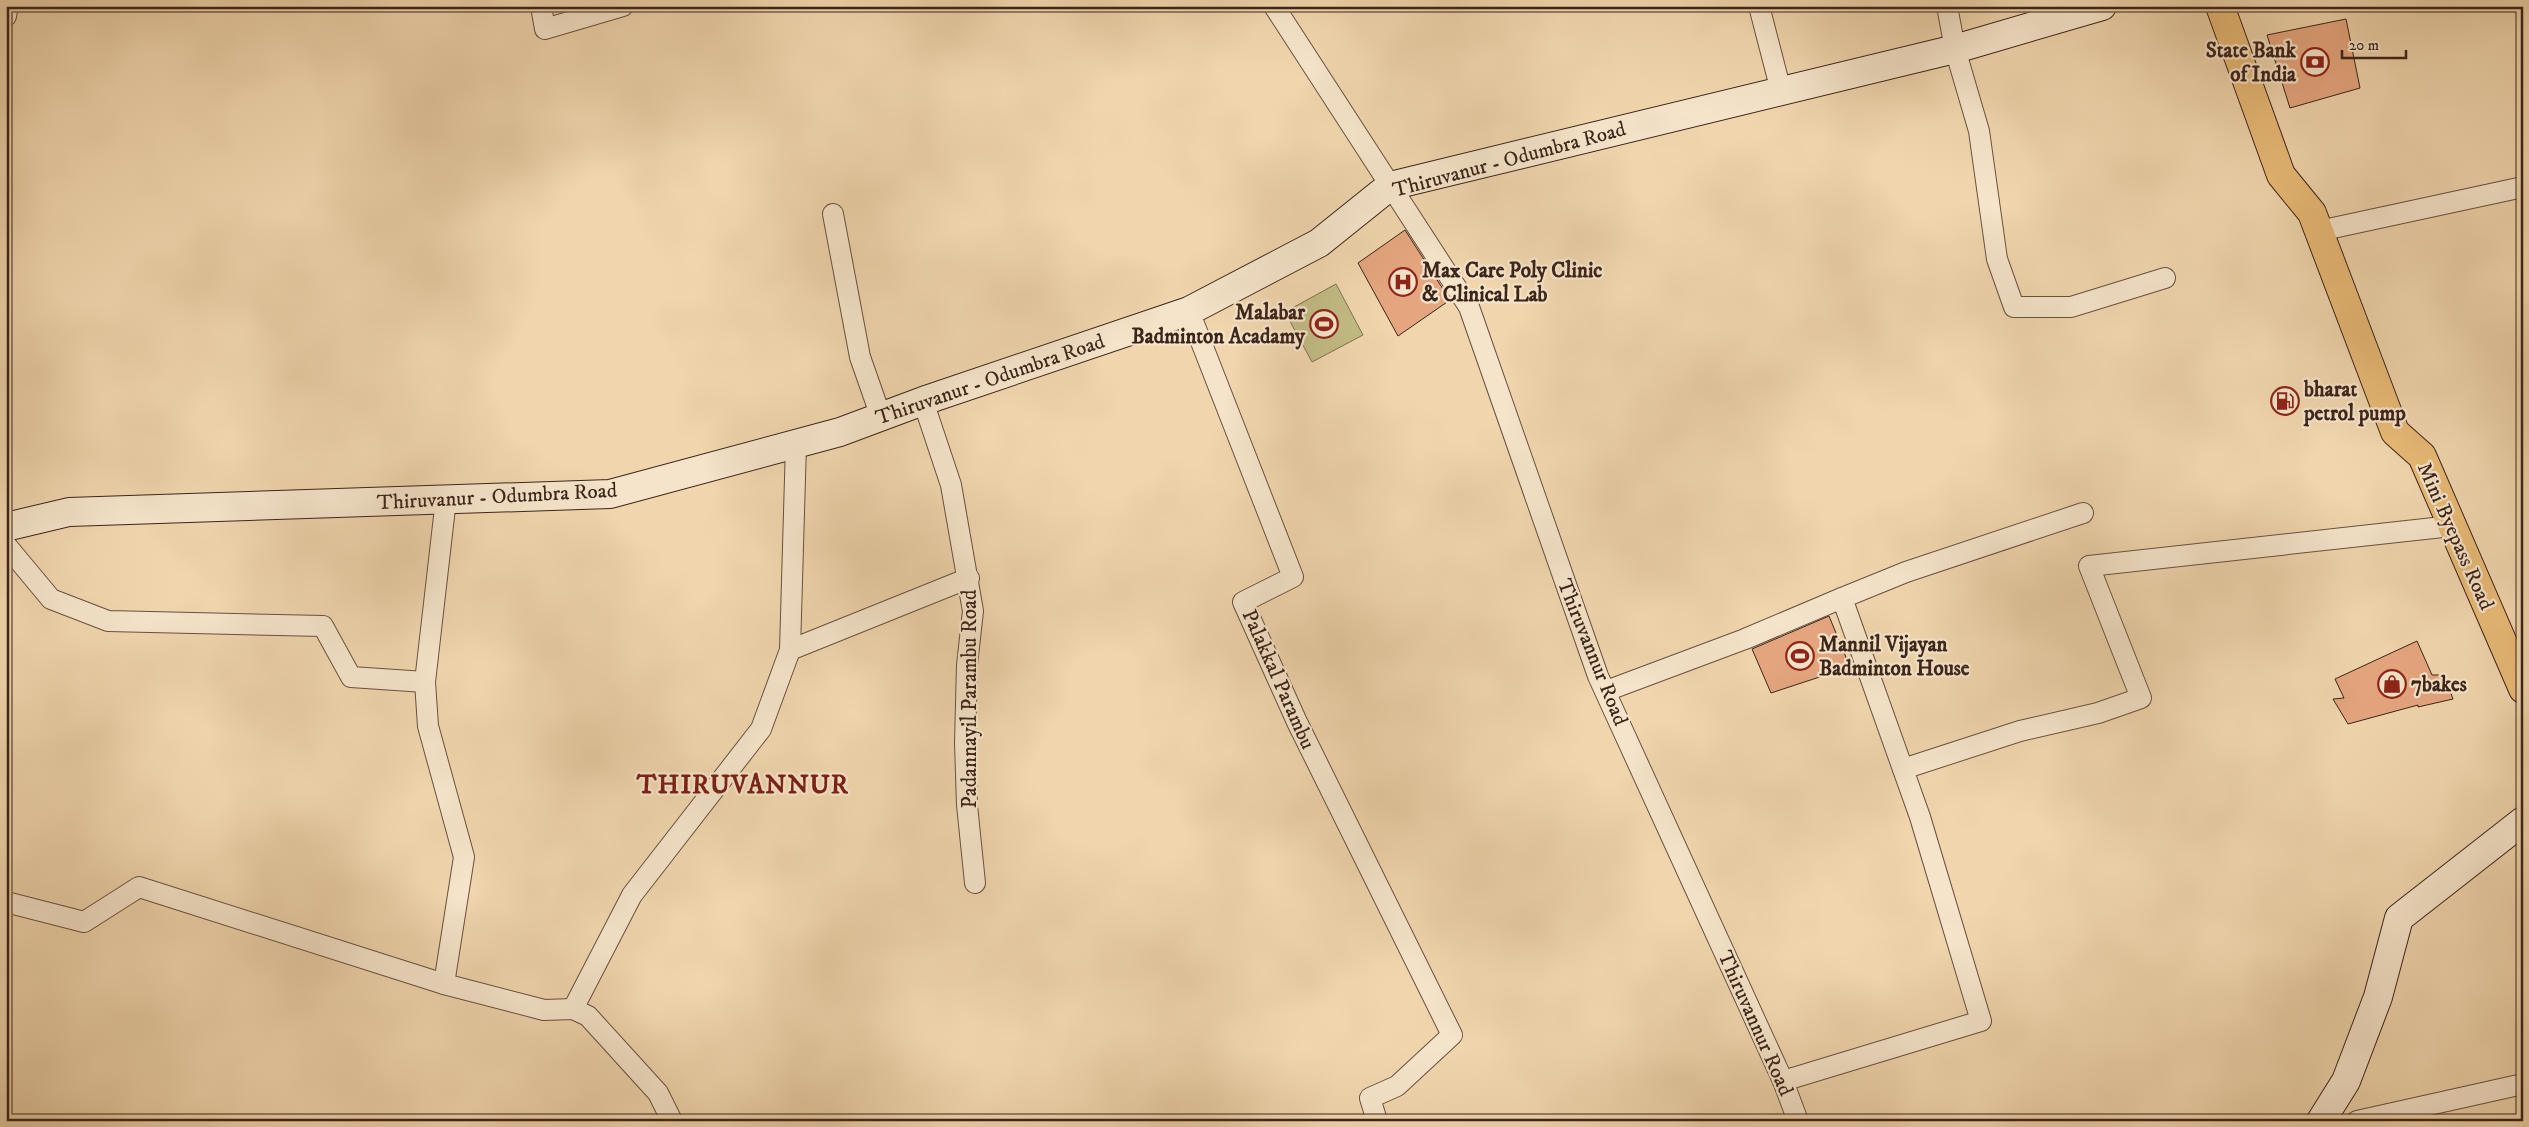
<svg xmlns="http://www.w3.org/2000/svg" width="2529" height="1127" font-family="'IM FELL DW Pica',serif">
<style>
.green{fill:#c2bb84;stroke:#7f704f}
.building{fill:#e5a67f;stroke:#3c241a}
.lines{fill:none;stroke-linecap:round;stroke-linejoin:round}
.street-casing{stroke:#69503f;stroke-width:22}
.secondary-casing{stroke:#3c241a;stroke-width:30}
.primary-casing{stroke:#3c241a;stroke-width:30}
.street{stroke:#f5e4ca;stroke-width:20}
.secondary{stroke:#f5e4ca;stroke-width:28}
.primary{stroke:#e8ba76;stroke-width:28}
.labels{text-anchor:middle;stroke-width:4.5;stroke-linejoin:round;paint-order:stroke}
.poi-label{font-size:21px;font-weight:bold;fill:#3c241a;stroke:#f5e4ca;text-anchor:start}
.street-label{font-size:21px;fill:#3c241a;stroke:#f5e4ca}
.district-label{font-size:26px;font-weight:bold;letter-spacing:1px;fill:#7a1f14;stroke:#f5e4ca}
</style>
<rect width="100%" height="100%" fill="#f0d5ad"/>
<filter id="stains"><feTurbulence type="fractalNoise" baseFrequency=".004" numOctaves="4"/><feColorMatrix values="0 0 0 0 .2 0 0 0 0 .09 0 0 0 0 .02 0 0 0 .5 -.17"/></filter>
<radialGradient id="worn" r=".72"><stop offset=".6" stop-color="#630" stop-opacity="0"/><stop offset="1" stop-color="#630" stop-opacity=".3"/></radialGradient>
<!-- green -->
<path class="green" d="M1336,284L1363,335L1312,362L1285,312Z"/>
<!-- building -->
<g class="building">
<path d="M2346,19L2360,88L2290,108L2267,35Z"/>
<path d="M1405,230L1450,300L1398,336L1358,263Z"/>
<path d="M1829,616L1850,667L1771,693L1752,649Z"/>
<path d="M2417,641L2432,675H2444L2453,699L2418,707V705L2348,724L2333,699L2344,698L2335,679Z"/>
</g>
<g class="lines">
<defs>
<g id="street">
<path d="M541,6L545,29L623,6"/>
<path d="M1274,6L1469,307L1598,676L1783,1081L1798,1121"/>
<path d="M1759,6L1781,91"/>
<path d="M1947,6L1955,49L1979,131L1997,259L2014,307H2071L2165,278"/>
<path d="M6,16L8,6"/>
<path d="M833,214L860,357L881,417"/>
<path d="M2319,231L2523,187"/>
<path d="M1189,311L1293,577L1243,602L1297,722L1452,1035L1397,1086L1370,1098L1377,1121"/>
<path d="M923,401L951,485L973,611L967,665L965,743L967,805L975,883"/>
<path d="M6,545L51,599L108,621L323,626L351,677L425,682"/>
<path d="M1842,598L1906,572L2083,513"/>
<path d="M790,650L796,444"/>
<path d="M1606,691L1745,639L1842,598L1920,817L1981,1021L1783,1081"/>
<path d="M1903,769L2020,731L2098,713L2141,698L2089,566L2452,526"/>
<path d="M6,902L84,922L139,887L444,984L544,1010L573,1009L588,1016L658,1093L672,1121"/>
<path d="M444,984L464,857L428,726L425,682L446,499"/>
<path d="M573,1009L632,895L761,729L790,650L969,578"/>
<path d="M2357,1121L2523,1084"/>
</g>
<g id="secondary">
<path d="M6,527L69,512L610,494L840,432L923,401L1189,311L1319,243L1390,186L1955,49L2102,6"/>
<path d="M2321,1121L2346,1081L2378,997L2399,918L2523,821"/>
</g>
<path id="primary" d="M2220,6L2281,175L2312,213L2395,432L2422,456L2523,689"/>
</defs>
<!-- street casing -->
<use href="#street" class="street-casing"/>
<!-- secondary casing -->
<use href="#secondary" class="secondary-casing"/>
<!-- primary casing -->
<use href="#primary" class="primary-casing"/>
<!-- street -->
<use href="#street" class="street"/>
<!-- secondary -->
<use href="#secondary" class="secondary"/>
<!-- primary -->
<use href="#primary" class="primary"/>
</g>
<!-- icons -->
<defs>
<symbol id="bank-ring" viewBox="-11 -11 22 22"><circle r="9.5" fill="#f5e4ca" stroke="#8f2418" stroke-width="1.5"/><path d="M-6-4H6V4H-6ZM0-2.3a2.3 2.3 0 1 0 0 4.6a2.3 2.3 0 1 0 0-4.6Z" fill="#8f2418"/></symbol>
<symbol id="hospital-ring" viewBox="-11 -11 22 22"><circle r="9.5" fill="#f5e4ca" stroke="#8f2418" stroke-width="1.5"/><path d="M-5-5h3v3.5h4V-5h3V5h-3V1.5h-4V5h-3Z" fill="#8f2418"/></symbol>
<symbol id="stadium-ring" viewBox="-11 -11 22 22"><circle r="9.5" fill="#f5e4ca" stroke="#8f2418" stroke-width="1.5"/><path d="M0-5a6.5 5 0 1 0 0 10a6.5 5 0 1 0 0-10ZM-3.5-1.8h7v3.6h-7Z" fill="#8f2418"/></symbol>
<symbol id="fuel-ring" viewBox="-11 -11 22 22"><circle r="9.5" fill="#f5e4ca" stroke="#8f2418" stroke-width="1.5"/><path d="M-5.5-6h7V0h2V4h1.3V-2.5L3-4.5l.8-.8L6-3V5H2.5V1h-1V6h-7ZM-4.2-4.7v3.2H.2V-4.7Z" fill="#8f2418"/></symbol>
<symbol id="shop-ring" viewBox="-11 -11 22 22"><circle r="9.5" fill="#f5e4ca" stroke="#8f2418" stroke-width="1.5"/><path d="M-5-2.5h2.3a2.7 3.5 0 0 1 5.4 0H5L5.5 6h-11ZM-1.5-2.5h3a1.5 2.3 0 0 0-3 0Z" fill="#8f2418"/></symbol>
</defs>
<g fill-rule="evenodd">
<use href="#bank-ring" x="2299" y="46" width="32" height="32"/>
<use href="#hospital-ring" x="1387" y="266" width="32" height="32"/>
<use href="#stadium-ring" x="1308" y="308" width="32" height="32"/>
<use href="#fuel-ring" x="2269" y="385" width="32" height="32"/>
<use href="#stadium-ring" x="1784" y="640" width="32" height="32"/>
<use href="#shop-ring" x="2376" y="668" width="32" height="32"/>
</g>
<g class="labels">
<!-- poi labels -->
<g class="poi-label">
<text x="2296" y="57" text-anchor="end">State Bank<tspan x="2296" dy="24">of India</tspan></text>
<text x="1422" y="277">Max Care Poly Clinic<tspan x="1422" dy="24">&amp; Clinical Lab</tspan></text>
<text x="1305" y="319" text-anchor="end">Malabar<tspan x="1305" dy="24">Badminton Acadamy</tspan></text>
<text x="2304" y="396">bharat<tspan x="2304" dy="24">petrol pump</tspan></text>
<text x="1819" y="651">Mannil Vijayan<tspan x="1819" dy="24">Badminton House</tspan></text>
<text x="2411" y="691">7bakes</text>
</g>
<!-- street labels -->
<g class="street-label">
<text transform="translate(1509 159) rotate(-15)" y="7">Thiruvanur - Odumbra Road</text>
<text transform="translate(990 379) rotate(-19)" y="7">Thiruvanur - Odumbra Road</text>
<text transform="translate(497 496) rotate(-3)" y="7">Thiruvanur - Odumbra Road</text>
<text transform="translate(2456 536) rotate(66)" y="7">Mini Byepass Road</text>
<text transform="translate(1593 652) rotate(68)" y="7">Thiruvannur Road</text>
<text transform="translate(1279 679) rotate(66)" y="7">Palakkal Parambu</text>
<text transform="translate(969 699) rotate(-90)" y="7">Padannayil Parambu Road</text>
<text transform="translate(1756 1023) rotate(66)" y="7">Thiruvannur Road</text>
</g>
<!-- district labels -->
<g class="district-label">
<text x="743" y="793">THIRUVANNUR</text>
</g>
</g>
<!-- margin -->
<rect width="2529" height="1127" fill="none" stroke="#f0d5ad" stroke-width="25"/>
<rect x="8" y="8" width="2514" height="1112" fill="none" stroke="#3c241a" stroke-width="2.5"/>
<rect x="12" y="12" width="2504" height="1102" fill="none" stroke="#3c241a"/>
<!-- scale -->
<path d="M2342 50v8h64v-8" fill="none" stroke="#3c241a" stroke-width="2.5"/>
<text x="2349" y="50" font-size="15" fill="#3c241a" stroke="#f5e4ca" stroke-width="4" paint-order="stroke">20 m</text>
<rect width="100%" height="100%" filter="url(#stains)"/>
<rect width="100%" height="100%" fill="url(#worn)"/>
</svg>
